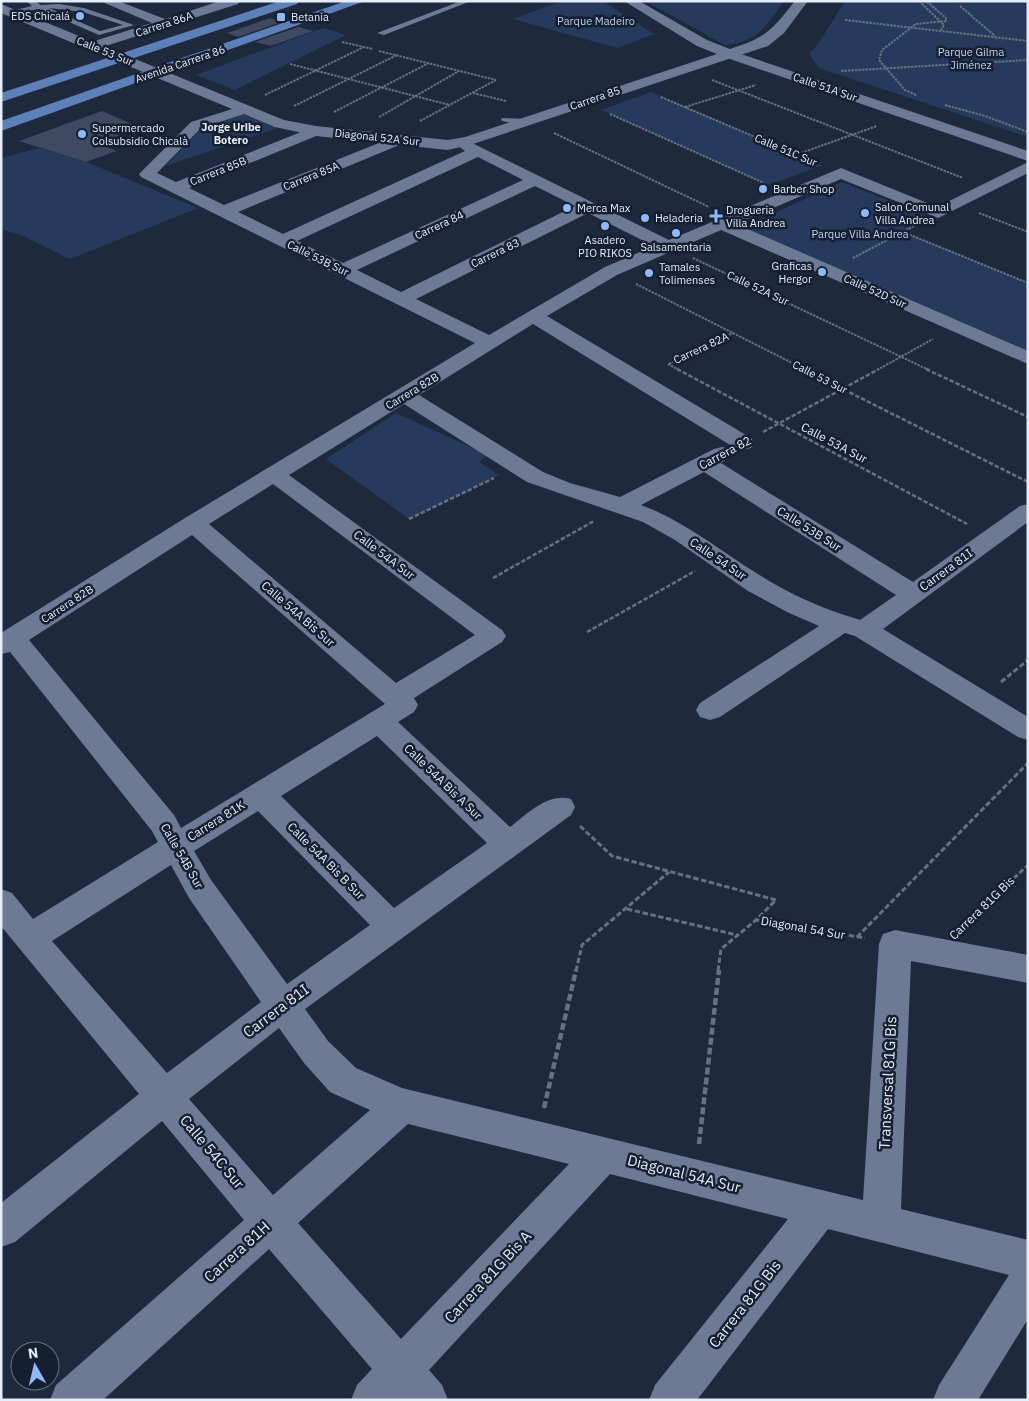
<svg xmlns="http://www.w3.org/2000/svg" width="1029" height="1401" font-family="'IBM Plex Sans',sans-serif">
<style>
.green{fill:#263b5c}
.building{fill:#3d4a60}
.lines{fill:none;stroke-linecap:round;stroke-linejoin:round}
.path-far3{stroke:#667183;stroke-width:2;stroke-dasharray:2.5 1;stroke-linecap:butt}
.path-far2{stroke:#667183;stroke-width:2.5;stroke-dasharray:4.5 2;stroke-linecap:butt}
.path-far1{stroke:#667183;stroke-width:3;stroke-dasharray:5.5 2.5;stroke-linecap:butt}
.path{stroke:#667183;stroke-width:4.5;stroke-dasharray:7 3;stroke-linecap:butt}
.service{fill:#6c7b93;fill-rule:evenodd}
.minor{fill:#6c7b93;fill-rule:evenodd}
.tertiary{fill:#6c7b93;fill-rule:evenodd}
.primary{fill:#5d80b8;fill-rule:evenodd}
.poi-dot{fill:#8eb9fc;stroke:#141f32;stroke-width:2}
.labels{text-anchor:middle;stroke-width:5;stroke-linejoin:round;paint-order:stroke}
.far-poi-label{font-size:11px;fill:#e5edfb;stroke:#141f32;text-anchor:start}
.far-park-label{font-size:11px;fill:#bfd2f1;stroke:#141f32}
.far-street-label{font-size:11px;fill:#e5edfb;stroke:#141f32}
.far-neighbourhood-label{font-size:11px;font-weight:bold;fill:#e5edfb;stroke:#141f32}
.street-label{font-size:12px;fill:#e5edfb;stroke:#141f32}
.near-street-label{font-size:15px;fill:#e5edfb;stroke:#141f32}
</style>
<rect width="100%" height="100%" fill="#1d293d"/>
<!-- green -->
<g class="green">
<path d="M562,1H603L654,34L617,48L513,19Z"/>
<path d="M645,1H784C766,26 758,42 725,45Z"/>
<path d="M845,1H1028V137L819,68L809,54C821,43 834,17 845,1Z"/>
<path d="M323,28L346,35L235,90L196,75Z"/>
<path d="M651,92L822,165L769,185L601,110Z"/>
<path d="M240,113L278,128L165,166L199,131L210,123Z"/>
<path d="M39,148L86,162L198,208L70,259L21,235L1,229V158Z"/>
<path d="M842,182L930,217L904,232L1028,283V354L742,228Z"/>
<path d="M396,413L488,455L479,462L499,475L409,519L326,459Z"/>
</g>
<!-- building -->
<g class="building">
<path d="M270,18L281,22L238,37L227,33Z"/>
<path d="M298,27L313,31L271,46L255,42Z"/>
<path d="M102,111L141,128L99,143L116,151L86,162L19,141Z"/>
</g>
<g class="lines">
<!-- path-far3 -->
<g class="path-far3">
<path d="M919,1L944,25L941,30"/>
<path d="M960,6L995,36"/>
<path d="M845,20L1028,41"/>
<path d="M342,42L373,49"/>
<path d="M379,51L496,80"/>
<path d="M290,64L450,105"/>
<path d="M841,71L1028,60"/>
<path d="M712,80L963,178"/>
<path d="M473,93L506,101"/>
<path d="M265,95L364,47"/>
<path d="M916,95L905,90L879,60L882,50L916,24L946,21V18L926,1"/>
<path d="M661,97L814,162"/>
<path d="M945,105L985,116L1028,132"/>
<path d="M294,106L397,55"/>
<path d="M685,107L756,85"/>
<path d="M334,112L429,63"/>
<path d="M610,114L764,183"/>
<path d="M379,117L459,71"/>
<path d="M420,121L496,80"/>
<path d="M554,133L709,207"/>
<path d="M798,154L877,126"/>
<path d="M979,213L1028,232"/>
<path d="M903,232L1028,283"/>
<path d="M693,258L929,370"/>
<path d="M853,258L916,225"/>
<path d="M636,284L806,370"/>
<path d="M668,364L679,370"/>
<path d="M669,364L733,333"/>
<path d="M877,370L933,339"/>
</g>
<!-- path-far2 -->
<g class="path-far2">
<path d="M677,369L967,524"/>
<path d="M803,369L1028,482"/>
<path d="M926,369L1028,417"/>
<path d="M763,432L879,369"/>
<path d="M409,519L494,478"/>
<path d="M493,578L594,521"/>
<path d="M587,632L695,571"/>
</g>
<!-- path-far1 -->
<g class="path-far1">
<path d="M1001,682L1028,660"/>
<path d="M580,826L612,856L776,900L756,920L865,938"/>
<path d="M627,909L737,935"/>
<path d="M961,928L1028,865"/>
<path d="M857,937L1028,763"/>
<path d="M576,971L582,945L669,872"/>
<path d="M718,971L721,949L756,920"/>
</g>
<!-- path -->
<g class="path">
<path d="M544,1108L576,970"/>
<path d="M699,1144L719,970"/>
</g>
<!-- service -->
<g class="service">
<path d="M26,1H34L41,5L59,4L84,8L134,25L99,35L39,9L10,14L7,12L32,6ZM49,8L83,12L123,25L100,31Z"/>
<path d="M461,1H471L384,35L377,33Z"/>
<path d="M502,118L528,119L532,121C525,125 508,124 501,120Z"/>
</g>
<!-- minor -->
<g class="minor">
<path d="M100,1H118L165,19L220,1H240L238,4L93,50L88,49L86,46L88,43L152,23Z"/>
<path d="M729,50L1028,151V161L724,57L722,54Z"/>
<path d="M245,105L252,109L250,112L201,128L157,173L176,182L311,128H321L324,131L321,134L189,188L224,205L399,135L407,140L404,143L238,212L283,234L465,151L454,143L462,138L669,240L841,168L937,207L1028,162V173L938,218L841,179L736,224L1028,351V364L721,230L617,275L547,316L751,438L754,443L751,448L743,450L735,448L533,324L419,395L543,472L570,483L620,497L714,449L722,447L730,449L733,454L721,463L913,582L1020,506L1028,504V522L883,629L1028,717V740L1018,737L855,636L845,633L720,717L710,720L700,717L696,710L700,703L819,626L787,612L748,591L675,540L643,522L527,482L404,404L289,475L502,630L506,636L502,642L414,698L418,705L414,712L398,722L510,827C527,814 548,792 571,799L575,807L571,815L305,1009L328,1041L356,1068L402,1088L863,1200L879,944L883,934L895,930L1028,955V983L911,961L901,1209L1028,1240V1319L978,1400H933L939,1385L1009,1275L828,1229L697,1400H649L655,1385L788,1219L610,1174L429,1370L442,1385L448,1400H351L357,1385L372,1369L269,1249L103,1400H50L56,1385L244,1220L162,1121L15,1242L1,1247V1203L139,1094L1,926V889L12,893L33,919L158,842L152,831L10,652L1,654V633L185,518L475,343L141,177L139,174L191,122ZM478,157L523,180L343,263L297,241ZM535,186L575,206L401,292L357,270ZM588,213L654,246L605,267L489,335L416,299ZM704,472L896,595L860,620C827,610 795,597 766,579C724,554 687,522 641,505ZM273,484L475,635L396,683L209,524ZM192,535L385,704L181,828L174,815L29,640ZM377,736L487,843L394,908L281,796ZM258,811L370,925L287,984L211,880L194,851ZM171,865L189,898L261,1002L167,1073L52,941ZM279,1028L304,1063L330,1092L370,1110L273,1195L189,1099ZM408,1124L569,1164L401,1339L298,1223Z"/>
</g>
<!-- tertiary -->
<path class="tertiary" d="M624,1H639L707,40L730,49C767,37 771,31 795,1H808L784,33L768,46L473,144L448,150L316,136L275,127L1,13V4L284,120L316,126L448,140L465,137L717,54L697,46Z"/>
<!-- primary -->
<g class="primary">
<path d="M280,1H299L297,4L1,102V93Z"/>
<path d="M346,1H365L1,131V121Z"/>
</g>
</g>
<!-- markers -->
<g class="poi-dot">
<circle cx="80" cy="16" r="5"/>
<rect x="276" y="12" width="10" height="10" rx="2.5"/>
<circle cx="82" cy="134" r="5"/>
<circle cx="763" cy="189" r="5"/>
<circle cx="567" cy="208" r="5"/>
<circle cx="865" cy="213" r="5"/>
<path d="M713.5 208.5h5v5h5v5h-5v5h-5v-5h-5v-5h5z"/>
<circle cx="645" cy="218" r="5"/>
<circle cx="605" cy="226" r="5"/>
<circle cx="676" cy="233" r="5"/>
<circle cx="822" cy="272" r="5"/>
<circle cx="649" cy="273" r="5"/>
</g>
<g class="labels">
<!-- far-poi labels -->
<g class="far-poi-label">
<text x="70" y="20" text-anchor="end">EDS Chicalá</text>
<text x="291" y="21">Betania</text>
<text x="92" y="132">Supermercado<tspan x="92" dy="13">Colsubsidio Chicalà</tspan></text>
<text x="773" y="193">Barber Shop</text>
<text x="875" y="211">Salon Comunal<tspan x="875" dy="13">Villa Andrea</tspan></text>
<text x="577" y="212">Merca Max</text>
<text x="726" y="214">Drogueria<tspan x="726" dy="13">Villa Andrea</tspan></text>
<text x="655" y="222">Heladeria</text>
<text x="605" y="244" text-anchor="middle">Asadero<tspan x="605" dy="13">PIO RIKOS</tspan></text>
<text x="676" y="251" text-anchor="middle">Salsamentaria</text>
<text x="812" y="270" text-anchor="end">Graficas<tspan x="812" dy="13">Hergor</tspan></text>
<text x="659" y="271">Tamales<tspan x="659" dy="13">Tolimenses</tspan></text>
</g>
<!-- far-park labels -->
<g class="far-park-label">
<text x="596" y="25">Parque Madeiro</text>
<text x="971" y="56">Parque Gilma<tspan x="971" dy="13">Jiménez</tspan></text>
<text x="860" y="238">Parque Villa Andrea</text>
</g>
<!-- far-street labels -->
<g class="far-street-label">
<text transform="translate(164 24) rotate(-18)" y="4">Carrera 86A</text>
<text transform="translate(105 51) rotate(22)" y="4">Calle 53 Sur</text>
<text transform="translate(180 64) rotate(-19)" y="4">Avenida Carrera 86</text>
<text transform="translate(825 87) rotate(19)" y="4">Calle 51A Sur</text>
<text transform="translate(595 98) rotate(-19)" y="4">Carrera 85</text>
<text transform="translate(377 137) rotate(6)" y="4">Diagonal 52A Sur</text>
<text transform="translate(786 150) rotate(23)" y="4">Calle 51C Sur</text>
<text transform="translate(218 171) rotate(-22)" y="4">Carrera 85B</text>
<text transform="translate(311 176) rotate(-22)" y="4">Carrera 85A</text>
<text transform="translate(439 225) rotate(-25)" y="4">Carrera 84</text>
<text transform="translate(495 253) rotate(-26)" y="4">Carrera 83</text>
<text transform="translate(318 258) rotate(26)" y="4">Calle 53B Sur</text>
<text transform="translate(758 288) rotate(25)" y="4">Calle 52A Sur</text>
<text transform="translate(875 291) rotate(24)" y="4">Calle 52D Sur</text>
<text transform="translate(701 348) rotate(-25)" y="4">Carrera 82A</text>
<text transform="translate(820 377) rotate(27)" y="4">Calle 53 Sur</text>
<text transform="translate(412 391) rotate(-31)" y="4">Carrera 82B</text>
<text transform="translate(67 604) rotate(-33)" y="4">Carrera 82B</text>
</g>
<!-- far-neighbourhood labels -->
<g class="far-neighbourhood-label">
<text x="231" y="131">Jorge Uribe<tspan x="231" dy="13">Botero</tspan></text>
</g>
<!-- street labels -->
<g class="street-label">
<text transform="translate(834 443) rotate(28)" y="4">Calle 53A Sur</text>
<text transform="translate(725 453) rotate(-28)" y="4">Carrera 82</text>
<text transform="translate(809 529) rotate(32)" y="4">Calle 53B Sur</text>
<text transform="translate(384 555) rotate(37)" y="4">Calle 54A Sur</text>
<text transform="translate(718 559) rotate(34)" y="4">Calle 54 Sur</text>
<text transform="translate(946 570) rotate(-36)" y="4">Carrera 81I</text>
<text transform="translate(298 614) rotate(41)" y="4">Calle 54A Bis Sur</text>
<text transform="translate(443 782) rotate(44)" y="4">Calle 54A Bis A Sur</text>
<text transform="translate(216 821) rotate(-32)" y="4">Carrera 81K</text>
<text transform="translate(182 856) rotate(60)" y="4">Calle 54B Sur</text>
<text transform="translate(326 861) rotate(45)" y="4">Calle 54A Bis B Sur</text>
<text transform="translate(982 908) rotate(-44)" y="4">Carrera 81G Bis</text>
<text transform="translate(803 928) rotate(10)" y="4">Diagonal 54 Sur</text>
</g>
<!-- near-street labels -->
<g class="near-street-label">
<text transform="translate(276 1011) rotate(-37)" y="5">Carrera 81I</text>
<text transform="translate(888 1083) rotate(-87)" y="5">Transversal 81G Bis</text>
<text transform="translate(212 1152) rotate(50)" y="5">Calle 54C Sur</text>
<text transform="translate(684 1174) rotate(14)" y="5">Diagonal 54A Sur</text>
<text transform="translate(237 1252) rotate(-42)" y="5">Carrera 81H</text>
<text transform="translate(488 1277) rotate(-47)" y="5">Carrera 81G Bis A</text>
<text transform="translate(745 1304) rotate(-52)" y="5">Carrera 81G Bis</text>
</g>
</g>
<!-- border -->
<rect width="1029" height="1401" fill="none" stroke="#e5edfb" stroke-width="5"/>
<!-- north arrow -->
<g transform="translate(35 1366) rotate(352)"><circle r="24" fill="#141f32" stroke="#687182"/>
<path d="M0-4L9 19L0 12L-9 19Z" fill="#8eb9fc"/>
<text y="-8" font-size="14" font-weight="bold" text-anchor="middle" fill="#e5edfb">N</text>
</g>
</svg>
